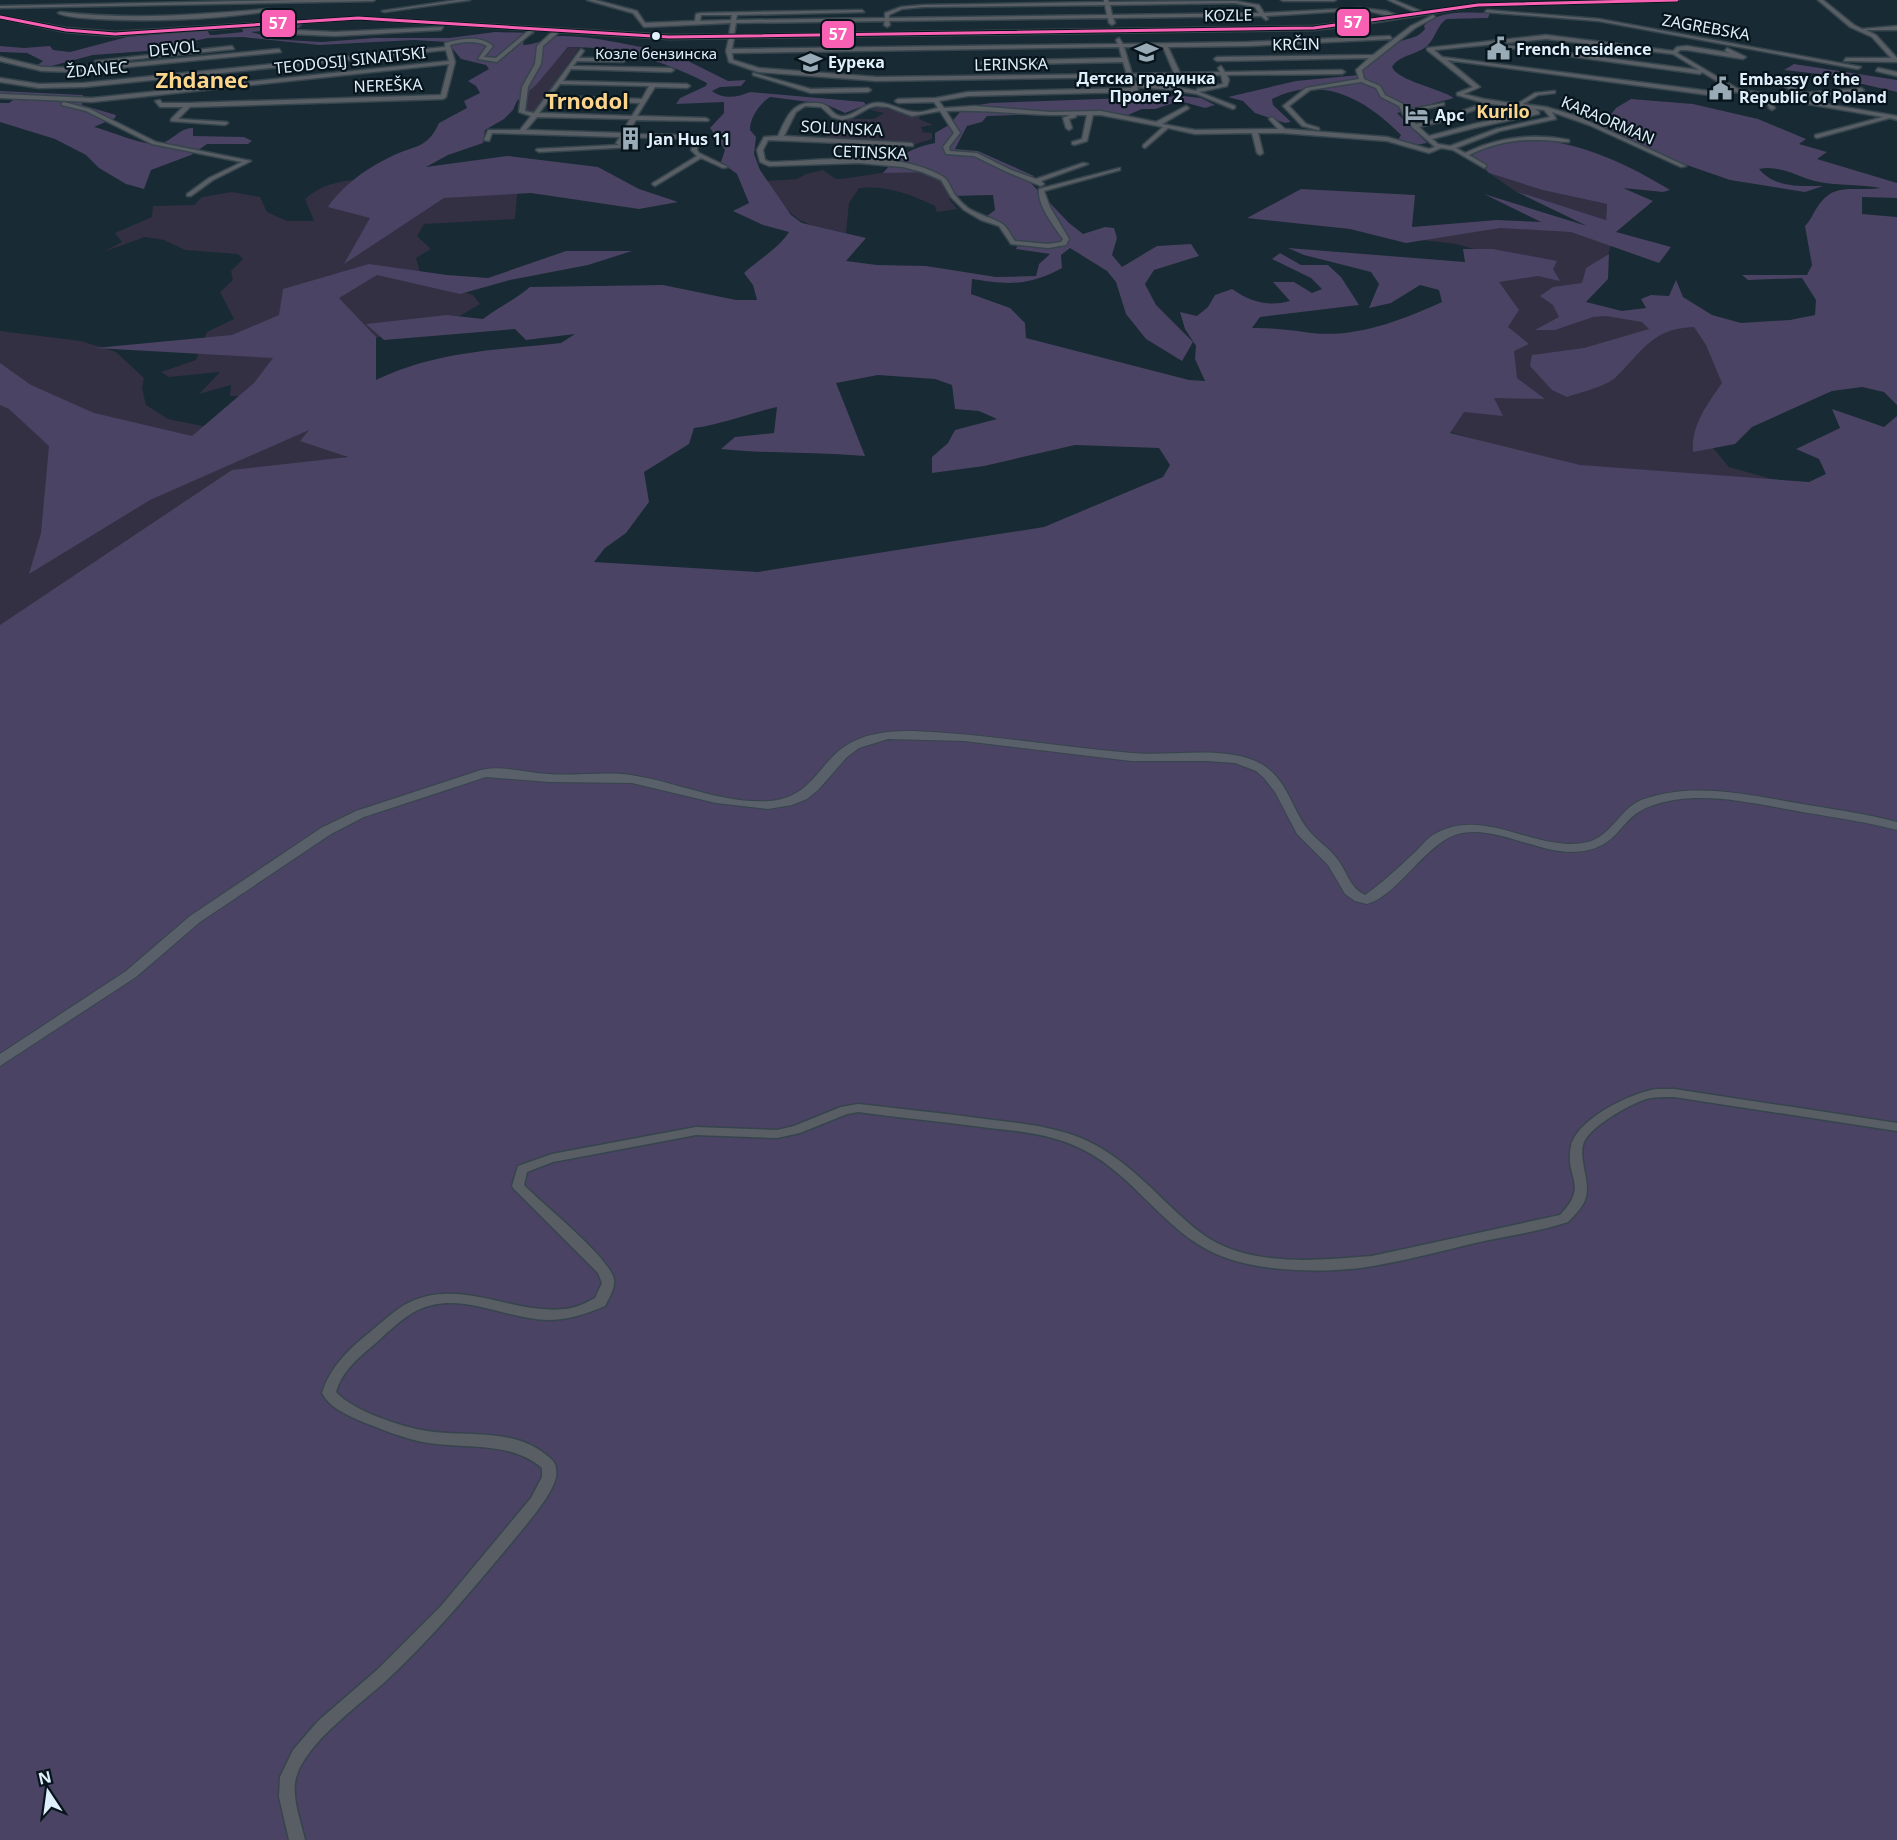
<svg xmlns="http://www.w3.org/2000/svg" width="1897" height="1840" font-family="'Noto Sans',sans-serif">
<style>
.green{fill:#333044}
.forest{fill:#4a4363;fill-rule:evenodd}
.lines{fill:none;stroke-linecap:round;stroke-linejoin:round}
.street-casing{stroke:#36454d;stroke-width:3}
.secondary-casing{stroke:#36454d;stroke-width:2}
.street{fill:#595e64;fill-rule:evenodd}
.secondary{fill:#596069;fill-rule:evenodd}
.bus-1-casing{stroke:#07141b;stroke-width:5}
.bus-1{stroke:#f860b3;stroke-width:3}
.bus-dot{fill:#dff0fc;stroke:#07141b;stroke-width:2}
.labels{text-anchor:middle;stroke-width:4.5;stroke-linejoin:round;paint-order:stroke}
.far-bus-label{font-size:15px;fill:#dff0fc;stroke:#07141b}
.far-street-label{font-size:16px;fill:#dff0fc;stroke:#07141b}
.far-poi-label{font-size:16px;font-weight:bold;fill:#dff0fc;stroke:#07141b;text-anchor:start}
.far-neighbourhood-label{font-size:18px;font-weight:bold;fill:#fcd58d;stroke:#07141b}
.far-district-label{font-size:22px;font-weight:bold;fill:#fcd58d;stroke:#07141b}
.line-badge{stroke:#07141b;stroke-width:2}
.badge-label{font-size:16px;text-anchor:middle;font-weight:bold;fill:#fff}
</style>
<rect width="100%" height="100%" fill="#182a33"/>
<!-- green -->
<g class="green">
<path d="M569,47L579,48L535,111L525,112L526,93Z"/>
<path d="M880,107L920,116L919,119L933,125L921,127L923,131L920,132L932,133V139L913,145L824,141L831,124H839L842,119H874L884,113L870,110Z"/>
<path d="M823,170L836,179C870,178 914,160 945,178L951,196L949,199L957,209L937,212L935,206C910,194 887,185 859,188L849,203L846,233C795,222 797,224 766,181L797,179L806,174Z"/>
<path d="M1489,173L1542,190L1607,204L1606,220L1515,191Z"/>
<path d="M391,178L518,182L515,219L424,224L417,236L431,249L416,258L422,279L473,295L480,304L453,320L395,331L360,344L351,381L419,430L286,478L0,672V331L81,341L116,352L144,378L142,388L146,405L168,419L217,429L256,397L230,396L231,385L199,394L220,372L169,377L161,372L196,360L207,332L234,319L220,292L233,280L231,271L243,259L238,254L185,250L164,240L145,237L103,252L122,242L115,233L152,217L153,206L194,205L202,197L232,192L260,197L267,212L287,221H314L305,199C330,177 359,180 391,178Z"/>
<path d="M1505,226L1579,232L1611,244C1604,279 1585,284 1555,295L1630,316L1694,327L1729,378L1709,443L1729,467L1793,485L1580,470L1443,430L1489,253L1456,244L1413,239Z"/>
</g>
<!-- forest -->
<g class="forest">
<path d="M1490,13L1488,18L1447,19C1438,23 1436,37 1428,45C1418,55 1400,54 1392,67C1398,81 1439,88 1454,98L1397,113L1427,143L1416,145L1398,140L1401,135C1366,99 1321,74 1272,99L1273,105L1291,122L1285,123L1255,113L1243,101L1228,97L1296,81L1359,75C1370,61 1387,45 1404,40C1414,37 1418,37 1425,29L1424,26C1439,9 1470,13 1490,13Z"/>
<path d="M305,21L299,28L251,32L266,36L268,39L322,42L374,38H449L495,32L535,33L524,40L523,45C539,45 546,36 559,36C602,35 643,51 685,53L686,60L728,81L746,80L741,86L720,87L712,91C724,100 738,97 750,92L864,102L866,105L845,113L825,104L770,97C759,104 750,118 750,130L756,137L754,154L760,170L791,215L802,223L866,238L846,261L877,265L926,266L996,277L1036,276L1039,264L1050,254L1016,249L1018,244C1005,237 1000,223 987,216L995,210L993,195L951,196L945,178L934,172L883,173C897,156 913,147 935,143V133L949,125L964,107L991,103L1183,96L1201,98L1215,105L1205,108L1180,101L1155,109H1142L1128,115L1105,112L987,116L982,122L967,126L955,149L978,151L1034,176L1028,180L1069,223L1083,234L1105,227L1114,228L1117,238L1112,255L1122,267L1157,246L1191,244L1199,256L1154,270L1145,284L1156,305L1193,342L1182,361L1146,339L1126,314L1116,282L1107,271L1070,248L1061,255L1062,268C1029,286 1008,285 972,279L971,294L1010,308L1025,323L1026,338L1189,380L1205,381L1195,359L1196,346L1185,329L1180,312L1197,316L1208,307L1215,295L1232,289C1251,302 1268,307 1290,301L1273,282H1294L1312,293L1322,289L1311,278L1272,259L1280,253L1301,265H1328L1341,277L1359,305L1260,317L1252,328C1275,328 1290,330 1312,333C1357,338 1402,320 1442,302L1439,290L1420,285L1391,303L1369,308L1379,284L1371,272L1304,255L1288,248L1465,262L1463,249H1493L1557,261L1553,269L1560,281L1538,276L1499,282L1519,310L1508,327L1529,344L1514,351L1517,378L1545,399L1494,398L1503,416L1464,412L1450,433L1580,465L1809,482L1826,474L1819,459L1796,449L1840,428L1832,409L1884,427L1897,416V1840H0V625L232,470L348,457L300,441L309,430L150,500L29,574L41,533L49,446L9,409L0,405V363L31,385L94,413L192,436L254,383L273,358L95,348L232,335L279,315L283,289L369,264L447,275L488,278L566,251H632L588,265L510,280L460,294L377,275L339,298L376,337V380C436,351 496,350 561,343L575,334L526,340L515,329L384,340L366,324L447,315L483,319C498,307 515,300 530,287L663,285L736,300H757L753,285L744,273C759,259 778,249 789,232L763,225L733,211L749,203L737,174L721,162L725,150L710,128L724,113V102L676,104L680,98L706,86L707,83C662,60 619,47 568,47L536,85L517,101L513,110L504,119L485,130L483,143L448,155L426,167L507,156L598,167L639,189L678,202L639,209L531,193L444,198L344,264L370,218L328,207C342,186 367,168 390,157C413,145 427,150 439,123L467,108L464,101L480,93L476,86L468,81L489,69L486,65L461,59L447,42L414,40L319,45L242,37L208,38L146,51L93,55L44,68L36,66L43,61L27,53L0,52V46L24,48L50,46L53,50L70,52L127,37L207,30L210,35H214L243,32L242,27ZM878,375L935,379L952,385L955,409L979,411L997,419L955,430L948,443L932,457V473L984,466L1075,445L1159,448L1170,465L1163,477L1044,527L758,572L594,562L605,548L626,533L649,502L644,472L689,444L694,428C723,424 749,413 777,407L774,433L735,437L721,449C769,454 817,452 865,456L836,383Z"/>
<path d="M1794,64L1897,80V92L1819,74L1784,70Z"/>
<path d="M0,91L83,95L82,105L116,115L115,118L94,127C110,131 144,146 159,144C173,141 179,128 193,128V136L244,137L252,141L248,144H207L191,155L151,170L144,189L126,184L99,168L86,155L55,139L0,122V103H9L17,97L0,96Z"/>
<path d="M1631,99L1693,104L1758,119L1806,139L1799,144L1827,152L1817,159L1897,183V198L1862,197V214L1897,217V405L1884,392L1862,387L1832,391L1752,427L1735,444L1693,452C1691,425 1707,405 1722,383L1706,345L1694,327C1652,328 1642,352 1615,378C1604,387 1581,392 1567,397L1552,390L1530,366L1532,355L1584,348L1649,329L1642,322L1606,316L1593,317L1555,330H1535L1559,317L1553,305L1540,296L1553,287L1582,283L1586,268L1609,254L1608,279L1586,302L1622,311L1646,308L1641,299L1651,295L1669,296L1676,280L1683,297L1712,315L1741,323L1790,320L1815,315L1816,300L1802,278L1748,280L1742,275H1807L1812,265L1805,226C1812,219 1814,210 1821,202C1836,182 1859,192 1880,188C1861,184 1839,186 1819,182C1799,178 1780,164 1759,169C1775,188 1800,186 1823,186L1805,192L1730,180L1681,163L1600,128L1616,108Z"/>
<path d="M1541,140C1587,145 1631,166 1670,190L1663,192L1623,188L1653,201L1616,232L1671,247L1659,263L1571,232L1500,228L1406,243L1350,229L1247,218L1301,189L1415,195L1412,227L1497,220L1541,222L1484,194L1587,226L1515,191L1606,220L1607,204L1542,190L1489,173L1473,157V152L1504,143Z"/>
</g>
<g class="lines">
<defs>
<g id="street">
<path d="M295,0H375L373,1L0,8V6Z"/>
<path d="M457,0H470L384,12L382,11Z"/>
<path d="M587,0H595L637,11L645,23L695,21L696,14L701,13L862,10L864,12L737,15L736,20L885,18V13L901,7L923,5L1104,2V0H1108L1109,2L1235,1L1259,5L1264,13L1360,8L1386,11L1399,16L1417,13L1388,0H1394L1423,12L1478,4L1679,0L1677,1L1478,6L1371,23L1314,30L734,38L732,49L1118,44L1116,40L1119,38L1123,44L1248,42L1390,36L1392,39L1248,46L1168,47L1180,73L1220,72L1218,68L1221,66L1225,72L1342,70L1345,72L1342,74L1227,75L1229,80L1227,86L1199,92L1235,106V108L1233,109L1197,94L1172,90L1137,87L1138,90L1135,92L968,96L939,101L944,108L975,106L1050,112L1101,111L1156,122L1186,106L1189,108L1188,109L1162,124L1195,130L1278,129L1269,119L1272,117L1285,129L1387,137L1429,149L1435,147L1412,127L1405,119L1399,106L1381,97L1376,88L1361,82L1310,90L1289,106L1306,124L1319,128V130L1302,126L1283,106L1306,88L1359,79L1356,70L1369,58L1217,61L1214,59L1217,57L1373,55L1411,26L1433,15L1435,17L1415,28L1362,70L1364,79L1380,86L1385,95L1403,104L1406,110L1444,103V105L1408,113L1416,124L1440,119L1484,103L1457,95V93L1473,87L1427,50V48L1546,35L1673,51L1677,47L1687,46L1730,53L1725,51L1727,48L1746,57L1743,59L1687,50H1680L1677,53L1738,89L1897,116V120L1890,118L1817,138L1815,137V135L1883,117L1785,100V102L1772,104L1775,108L1772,110L1769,108L1767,102L1782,100L1736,92L1709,95L1447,60L1480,87L1464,94L1484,99L1517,104L1535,93L1555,91V93L1538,95L1523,104L1546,107L1577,116L1686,166L1681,167L1589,125L1552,112L1556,119L1500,131L1456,148L1465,153C1498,137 1534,133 1569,140V142C1560,142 1550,140 1540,140C1515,139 1492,144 1469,155L1486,165V167L1484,168L1453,150L1441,148L1429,153L1387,141L1283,133H1258L1263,153L1260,155L1257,153L1252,133L1195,134L1168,128L1145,148L1143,147V145L1163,127L1101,115H1093L1087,141L1074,145L1072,144V142L1082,139L1087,115H1076V117L1069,119L1072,128L1069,130L1066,128L1063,118L1070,115C1028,116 988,109 946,111L960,133L949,147L950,151L977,153L1011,170L1036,179L1083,163L1088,164L1041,181L1044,184L1041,186L1007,172L974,156L946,154L943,147L954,133L940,111L912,116L888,107L876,106L869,108L853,117L842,120L832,117L821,107L805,106L796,112L784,136L911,143L913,144V146L768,140L763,150L765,160L770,162C823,161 894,149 942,176C949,180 951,189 955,195C959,200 963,204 968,208C979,215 990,217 1001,223C1007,226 1011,236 1015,241L1048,244L1061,242L1063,239C1054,226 1037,205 1039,189L1120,168V170L1044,191L1050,207L1069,239L1066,245L1048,248L1011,244L999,226L981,220L964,210L951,197L941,180L922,172L903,167L859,163L769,166L760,162L757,150L764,137L778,136C785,121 791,102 812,103C815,103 822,103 825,105C831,108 833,115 840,116C852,118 863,104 875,103C890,101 901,112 915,112C923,113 931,109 938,108L934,102L898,103L895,101L898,99L936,98L968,92L1132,88L1128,77L877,81L758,72L729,62L726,51L729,38L669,39L559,32L543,46L541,64L528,87L525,111L534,113L581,49L584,51L579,58H623L626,60L623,62L577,61L573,66L671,68L674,70L671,72L571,69L563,81L687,84L690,86L687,88L655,87L637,116L706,118L709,120L708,121L636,120L627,134L684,135L699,141L697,150L699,153L728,167L723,168L701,158L655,186L652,184L653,183L697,156L691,150L694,143L683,139L625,137L622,142L632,145V147L539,152L536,150L537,149L619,145L616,143L620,137L492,133L489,141L484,140L488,130H520L531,116L519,112L522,87L535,64L537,46L553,31L535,30L497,62L478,59L487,46C475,40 463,42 450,45L455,62L446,97L443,99L190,107L178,119L227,122L228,123L225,125L171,121V119L183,107H160L155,101L160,100L162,103H188L441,95L449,64L92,102L0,98V94L92,98L449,61L446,50L84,87L39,88L0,82V78L39,84L84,83L445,47V43C461,39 479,35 493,46L484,57L496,58L529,30L358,19L115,36L66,32L0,18V16L66,28L115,32L358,17L669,35H729L731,23L644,27L633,13ZM1235,3L1255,7L1259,13L1112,15L1110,5ZM1105,5L1107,15L889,18V15L902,9L923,7ZM1360,10L1373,12L1392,17L1314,26L734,35L736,23L885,21L884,25L887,27L890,25L889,21L1108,18L1109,23L1112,25L1115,23L1113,18L1261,16L1266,20L1268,19L1266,16ZM701,15H732L731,20L700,21ZM1546,39L1673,54L1699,70L1498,44L1495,46L1700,74L1702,72L1730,89L1709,91L1442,57L1434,50ZM1119,47L1122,58L984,61L981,63L984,65L1123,62L1127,74L877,77L759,68L733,60L732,53ZM1124,47H1163L1174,73L1132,74ZM1221,75L1223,84L1197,89V91L1172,86L1136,83L1133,77ZM560,84L649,86L642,99L551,96ZM549,100L640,103L632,116L539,113ZM1491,104L1527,108L1532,112L1474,124L1429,136L1419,127L1444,121ZM1535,109L1544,110L1550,117L1496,129L1450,146L1438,144L1432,139L1474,128L1539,114V112ZM537,117L630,119L622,133L526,130Z"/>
<path d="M1281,0H1336L1334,1H1283Z"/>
<path d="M1818,0H1823L1854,25L1862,29L1897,26V30H1866L1876,35L1897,58V62L1844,61L1846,58H1891L1872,37L1850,27Z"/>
<path d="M268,9L270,11C214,19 155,22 98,19C85,18 69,18 58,13L60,12C130,20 198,15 268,9Z"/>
<path d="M1487,10L1599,19L1861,67L1858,69L1599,21L1485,12Z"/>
<path d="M443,27L441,30L335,36L292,34L289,32L292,30L335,32Z"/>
<path d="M232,46L234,49L98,63L95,61Z"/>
<path d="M279,49L281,52L76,72L42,71L0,61V57L42,67L76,68Z"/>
<path d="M1878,68L1897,72V76L1876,71Z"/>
<path d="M753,73L811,89L868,88L871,90L868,92L811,93L753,75Z"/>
<path d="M1784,84H1788L1804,93L1861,88L1864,90L1861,92L1808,96L1806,99L1784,86Z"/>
<path d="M64,102L90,109L156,142L251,161L213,180L191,196H187V194L209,178L242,162L152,144L86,111L62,105V103Z"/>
<path d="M1657,1089H1674L1897,1123V1131L1674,1097C1665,1097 1655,1097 1646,1099C1630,1104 1587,1128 1583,1145C1581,1153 1583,1161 1584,1168C1590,1196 1588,1202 1568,1222C1538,1232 1506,1236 1475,1243C1441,1251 1408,1260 1373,1266C1327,1274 1250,1273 1208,1250C1157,1223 1128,1167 1073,1145C1047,1134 1017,1131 989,1128C945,1122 902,1118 858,1112L847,1114L800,1133L777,1138L696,1135L553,1162L527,1172L524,1185C542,1204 611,1258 614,1280C615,1289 609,1298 605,1306C586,1314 568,1320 547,1320C504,1319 458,1289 416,1311C402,1318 388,1332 376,1343C360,1356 342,1371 336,1392C353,1411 402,1427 427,1431C464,1437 514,1428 545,1454C549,1457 553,1460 555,1464C556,1467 557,1474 556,1477C552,1496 525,1526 513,1541C473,1589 434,1636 388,1679C362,1703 305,1743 296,1778C291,1797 301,1821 305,1840H289L279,1797L280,1777L293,1750L318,1721L378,1669L441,1606L531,1498L542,1477V1468C510,1441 468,1449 428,1443C404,1439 381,1429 358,1420C344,1413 330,1408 322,1393C330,1367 349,1349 370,1332C381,1323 394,1311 406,1304C459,1276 511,1315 565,1309C576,1308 586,1303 595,1298L602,1283L598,1273L514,1189L512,1186L518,1166L552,1154L696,1127L777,1130L794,1126L841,1107L858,1104C900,1109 943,1113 985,1119C1018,1123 1052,1126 1083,1139C1118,1154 1145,1182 1172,1208C1186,1221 1202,1236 1219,1244C1265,1266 1323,1260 1372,1256L1560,1215C1590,1184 1564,1178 1571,1146C1577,1119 1632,1092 1657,1089Z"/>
</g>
<g id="secondary">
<path d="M1583,0H1590L1591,2L1588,4Z"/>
<path d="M914,731C987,734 1059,747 1132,753C1172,757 1232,743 1266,767C1287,782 1292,807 1306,827C1315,840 1329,847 1338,860C1347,872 1350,888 1365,895C1382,883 1398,868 1413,854C1420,848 1425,840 1433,835C1484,804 1536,854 1588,842C1611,836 1620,809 1641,800C1694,780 1754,796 1808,805C1838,810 1868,814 1897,822V830C1867,822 1838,818 1808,813C1759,805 1699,788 1651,806C1616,818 1622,851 1571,852C1535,852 1490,823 1455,835C1424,846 1397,896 1367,904L1355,901L1345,894L1328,865L1297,834L1275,792L1264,778L1256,771L1235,763L1206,761H1131L964,741L888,739L859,748L847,757L818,790L807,799L792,805L768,809L716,803L632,783L549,782L486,777L364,817L331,834L200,922L136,977L0,1066V1054L126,971L190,916L321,828L356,811L481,770C503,765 526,773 549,774C576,776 603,771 631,775C677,782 722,804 769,801C814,798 818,760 852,742C871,732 893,731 914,731Z"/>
</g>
</defs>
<!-- street casing -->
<use href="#street" class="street-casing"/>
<!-- secondary casing -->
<use href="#secondary" class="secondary-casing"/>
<!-- street -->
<use href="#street" class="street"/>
<!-- secondary -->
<use href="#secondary" class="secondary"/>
<defs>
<path id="bus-1" d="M0,17L66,30L115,34L358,18L669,37L1314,28L1478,5L1677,0"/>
</defs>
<!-- bus-1 casing -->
<use href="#bus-1" class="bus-1-casing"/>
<!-- bus-1 -->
<use href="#bus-1" class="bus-1"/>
</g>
<!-- icons -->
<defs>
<symbol id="civic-bare" viewBox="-9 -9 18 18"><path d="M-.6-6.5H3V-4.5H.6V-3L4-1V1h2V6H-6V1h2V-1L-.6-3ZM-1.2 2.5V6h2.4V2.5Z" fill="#99abb6" stroke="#07141b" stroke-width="2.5" paint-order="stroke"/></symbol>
<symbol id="school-bare" viewBox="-9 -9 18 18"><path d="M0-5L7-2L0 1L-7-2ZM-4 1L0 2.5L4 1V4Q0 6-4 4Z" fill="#99abb6" stroke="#07141b" stroke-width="2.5" paint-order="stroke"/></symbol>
<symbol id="hotel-bare" viewBox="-9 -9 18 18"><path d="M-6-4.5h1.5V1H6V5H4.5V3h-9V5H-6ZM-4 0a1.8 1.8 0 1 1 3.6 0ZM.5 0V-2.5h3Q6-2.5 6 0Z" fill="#99abb6" stroke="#07141b" stroke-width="2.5" paint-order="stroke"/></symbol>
<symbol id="building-bare" viewBox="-9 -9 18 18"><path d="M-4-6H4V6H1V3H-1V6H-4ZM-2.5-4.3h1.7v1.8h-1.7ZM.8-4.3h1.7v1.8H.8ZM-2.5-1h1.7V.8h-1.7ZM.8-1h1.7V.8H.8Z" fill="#99abb6" stroke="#07141b" stroke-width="2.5" paint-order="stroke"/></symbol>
</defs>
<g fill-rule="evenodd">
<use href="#civic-bare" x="1482" y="32" width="33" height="33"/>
<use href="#school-bare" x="1130" y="36" width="33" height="33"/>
<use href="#school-bare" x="794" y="46" width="33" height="33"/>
<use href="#civic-bare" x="1704" y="72" width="33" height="33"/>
<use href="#hotel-bare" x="1400" y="98" width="33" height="33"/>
<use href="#building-bare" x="614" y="122" width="33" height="33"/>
</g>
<!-- markers -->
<circle class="bus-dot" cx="656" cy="36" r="5"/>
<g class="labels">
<!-- far-bus labels -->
<g class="far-bus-label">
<text x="656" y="59">Козле бензинска</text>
</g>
<!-- far-street labels -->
<g class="far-street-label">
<text transform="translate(1228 15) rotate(-1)" y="6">KOZLE</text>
<text transform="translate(1706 27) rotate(10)" y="6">ZAGREBSKA</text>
<text transform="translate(1296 44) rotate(-1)" y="6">KRČIN</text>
<text transform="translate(174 48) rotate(-6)" y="6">DEVOL</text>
<text transform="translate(350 60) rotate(-6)" y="6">TEODOSIJ SINAITSKI</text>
<text transform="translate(1011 64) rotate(-1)" y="6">LERINSKA</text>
<text transform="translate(97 69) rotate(-5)" y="6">ŽDANEC</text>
<text transform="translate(388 85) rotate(-2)" y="6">NEREŠKA</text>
<text transform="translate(1608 120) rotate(23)" y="6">KARAORMAN</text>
<text transform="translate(842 128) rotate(3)" y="6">SOLUNSKA</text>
<text transform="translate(870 152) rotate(2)" y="6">CETINSKA</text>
</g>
<!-- far-poi labels -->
<g class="far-poi-label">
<text x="1516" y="55">French residence</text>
<text x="828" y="68">Еурека</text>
<text x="1146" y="84" text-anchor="middle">Детска градинка<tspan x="1146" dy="18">Пролет 2</tspan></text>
<text x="1739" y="85">Embassy of the<tspan x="1739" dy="18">Republic of Poland</tspan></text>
<text x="1435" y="121">Арс</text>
<text x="648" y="145">Jan Hus 11</text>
</g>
<!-- far-neighbourhood labels -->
<g class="far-neighbourhood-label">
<text x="1503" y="118">Kurilo</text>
</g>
<!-- far-district labels -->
<g class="far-district-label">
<text x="202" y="88">Zhdanec</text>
<text x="587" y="109">Trnodol</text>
</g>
</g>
<g class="line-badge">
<rect x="1336" y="8" width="34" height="29" rx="6" fill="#f860b3"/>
<rect x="261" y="9" width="35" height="29" rx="6" fill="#f860b3"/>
<rect x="821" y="20" width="34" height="29" rx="6" fill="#f860b3"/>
</g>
<g class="badge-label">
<text x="1353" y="28">57</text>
<text x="278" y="29">57</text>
<text x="838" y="40">57</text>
</g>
<!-- north arrow -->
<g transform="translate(48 1792) rotate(347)" stroke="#07141b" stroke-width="4.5" paint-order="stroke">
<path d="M0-4.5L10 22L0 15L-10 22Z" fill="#dff0fc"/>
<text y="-9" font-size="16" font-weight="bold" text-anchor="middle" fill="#dff0fc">N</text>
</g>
</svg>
